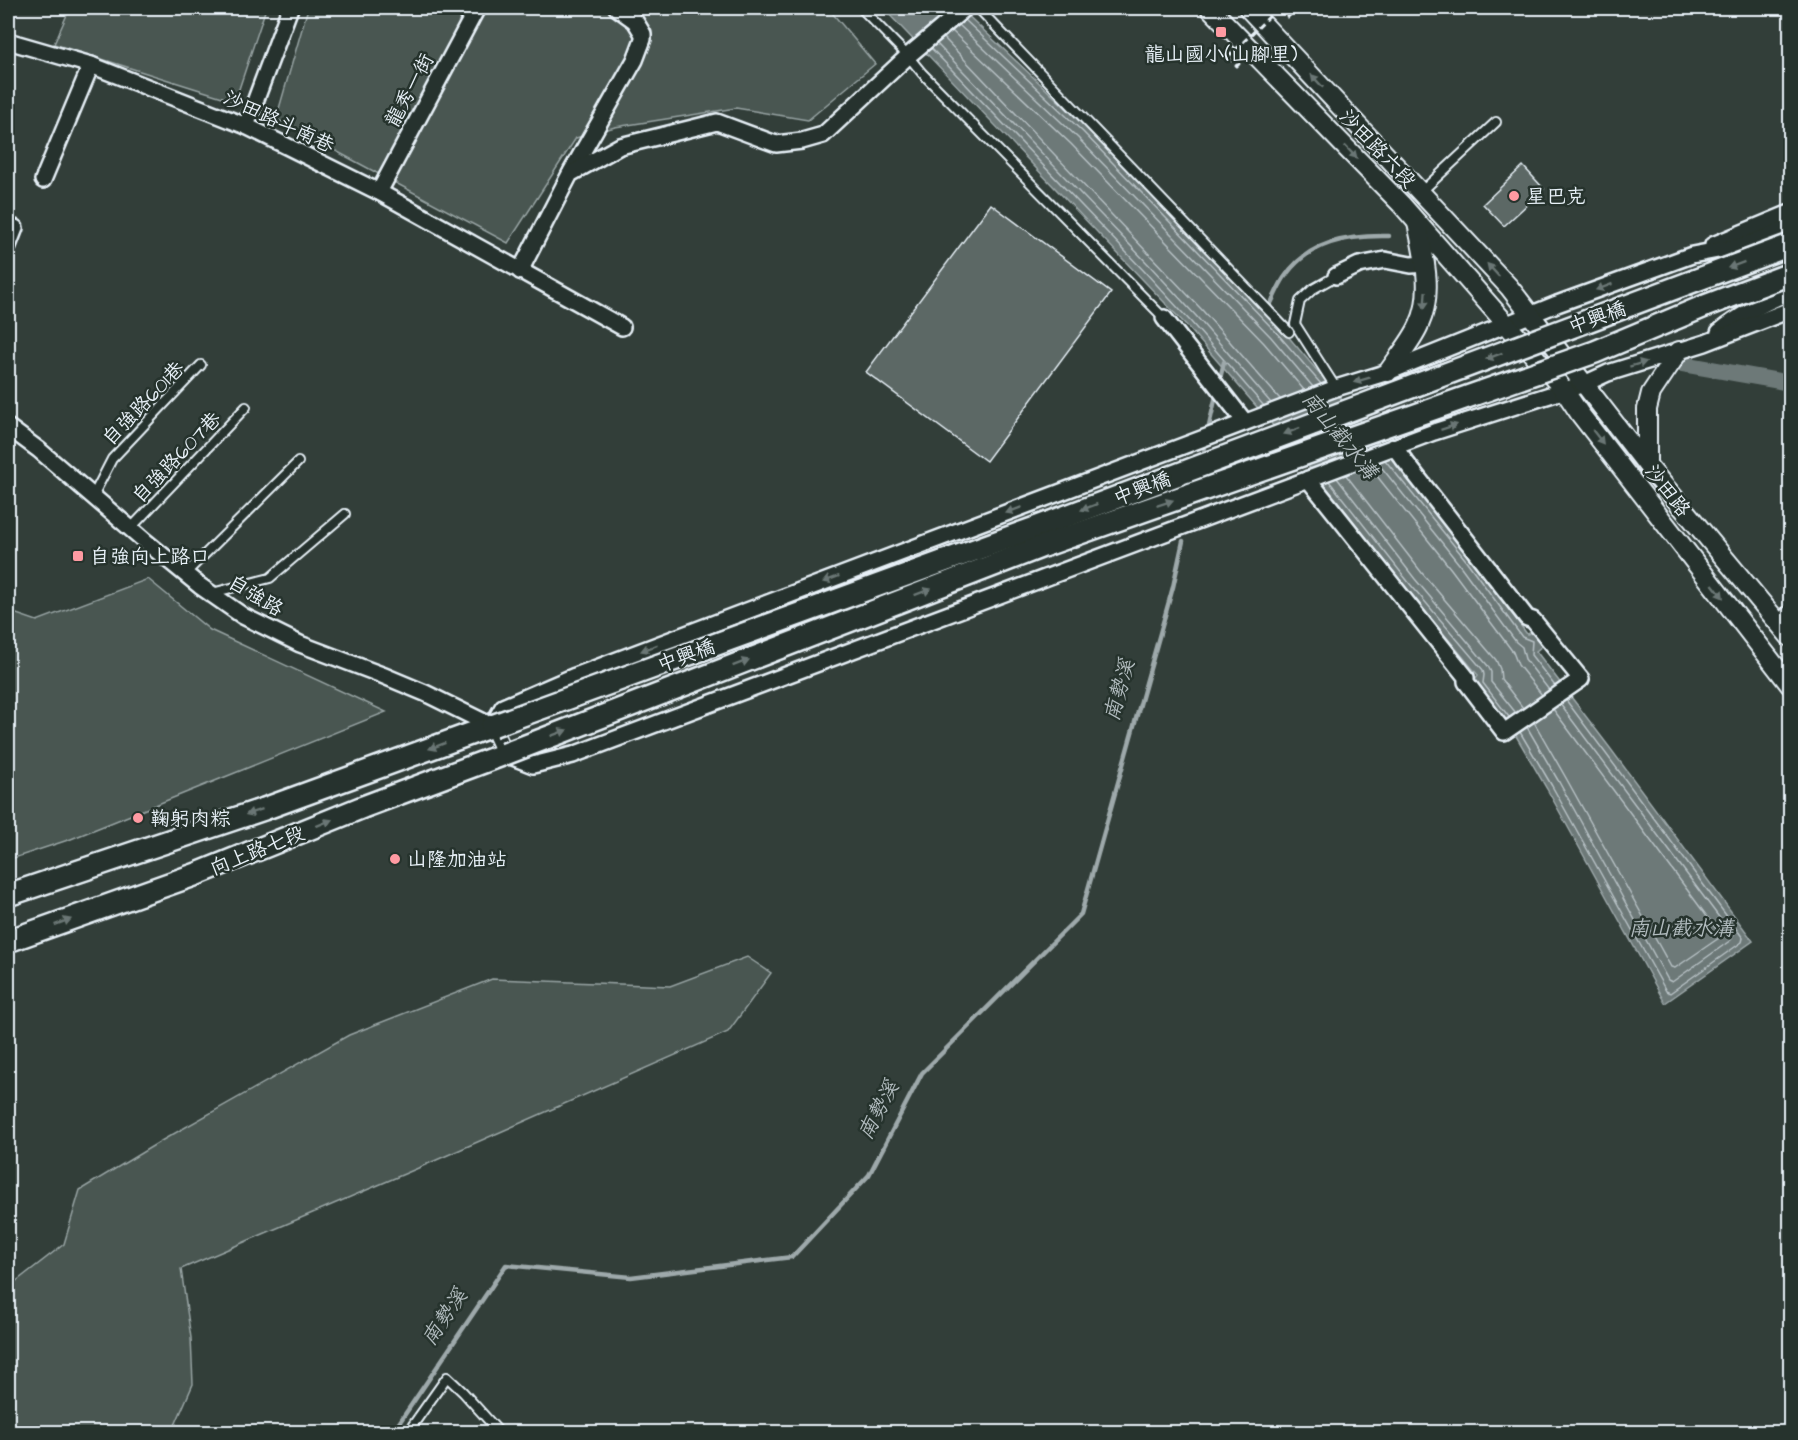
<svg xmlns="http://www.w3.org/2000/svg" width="1798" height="1440" font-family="'Architects Daughter','LXGW WenKai TC',sans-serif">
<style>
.green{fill:#495651;stroke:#98a4a4;stroke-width:1.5}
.water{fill:#6d7978;stroke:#9ea9ab;stroke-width:1.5}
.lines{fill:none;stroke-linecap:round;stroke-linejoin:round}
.shore{stroke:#b7c1c5;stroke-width:1.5}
.stream{stroke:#9ea9ab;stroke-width:4.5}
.canal{stroke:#6d7978;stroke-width:16}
.building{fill:#5c6865;stroke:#e8f1f8;stroke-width:1.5}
.service-casing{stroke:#e8f1f8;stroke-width:12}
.minor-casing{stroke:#e8f1f8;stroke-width:20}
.tertiary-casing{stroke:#e8f1f8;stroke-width:22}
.secondary-casing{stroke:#e8f1f8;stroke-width:26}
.path{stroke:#e8f1f8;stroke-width:3;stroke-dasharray:6 4.5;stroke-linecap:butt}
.service{stroke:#26332d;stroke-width:8}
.minor{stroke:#26332d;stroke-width:15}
.tertiary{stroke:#26332d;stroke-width:18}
.secondary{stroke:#26332d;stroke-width:21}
.secondary-bridge-casing{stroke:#e8f1f8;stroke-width:26;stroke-linecap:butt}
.path-bridge{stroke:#e8f1f8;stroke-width:3;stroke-dasharray:6 4.5;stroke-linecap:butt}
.secondary-bridge{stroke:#26332d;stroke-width:21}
.oneway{fill:#6a7674}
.poi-dot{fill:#ff9aa2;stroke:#26332d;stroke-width:2}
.labels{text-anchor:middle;stroke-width:5;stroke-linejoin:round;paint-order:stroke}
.poi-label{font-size:20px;fill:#e8f1f8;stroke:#26332d;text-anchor:start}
.street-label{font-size:20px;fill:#e8f1f8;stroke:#26332d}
.water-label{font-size:21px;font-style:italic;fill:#b1bbbe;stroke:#26332d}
</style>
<rect width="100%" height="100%" fill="#323e39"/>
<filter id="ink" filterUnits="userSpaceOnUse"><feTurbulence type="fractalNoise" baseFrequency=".0167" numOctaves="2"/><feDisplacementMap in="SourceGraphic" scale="12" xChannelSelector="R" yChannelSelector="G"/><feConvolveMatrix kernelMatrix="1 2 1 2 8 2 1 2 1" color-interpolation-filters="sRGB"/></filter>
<g filter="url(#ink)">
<!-- green -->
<g class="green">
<path d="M70,8H266L235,101L54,44Z"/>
<path d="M308,8H828L875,64L808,120L736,108L615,127L576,138L508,243L276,119Z"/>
<path d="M148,579L210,630L386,712L71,839L8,860V611L37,621Z"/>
<path d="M747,957L771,973L728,1032L416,1169L181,1269L191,1338L193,1384L172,1432H8V1286H10L64,1244L80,1190L161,1141L349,1035L492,979L670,986Z"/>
</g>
<!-- water -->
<path class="water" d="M883,8H960L1087,128L1281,328L1399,467L1469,555L1527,634L1533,632L1542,646L1536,651L1610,748L1753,941L1665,1003L1547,789L1515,734L1474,681L1478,675L1405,587L1333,495L1187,326Z"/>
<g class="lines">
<!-- shore -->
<g class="shore">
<path d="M965,20L1083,132L1276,332L1321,384"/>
<path d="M959,25L1078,138L1271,337L1313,387"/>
<path d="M952,31L1071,144L1264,343L1304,390"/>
<path d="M944,38L1203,311L1280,399"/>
<path d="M937,44L1151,267L1197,317L1271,403"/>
<path d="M931,48L1145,272L1191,322L1264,406"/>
<path d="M1385,460L1465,559L1522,637L1532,641L1531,655L1555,686"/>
<path d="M1378,463L1459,564L1516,642L1522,647L1525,659L1549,690"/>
<path d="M1369,466L1451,569L1513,652L1518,665L1542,695"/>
<path d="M1346,475L1422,573L1496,660L1500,669L1501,679L1523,708"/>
<path d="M1337,478L1415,579L1488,666L1491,672V682L1516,713"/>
<path d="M1329,481L1410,584L1483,670L1484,675L1483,683L1509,717"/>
<path d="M1534,722L1566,778L1671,967L1675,968L1719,938L1720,934L1553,709"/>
<path d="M1527,727L1559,782L1668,980L1672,982L1731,940L1733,936L1560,704"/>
<path d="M1520,732L1552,786L1666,991L1670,993L1742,942L1743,938L1566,700"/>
</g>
<!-- stream -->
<g class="stream">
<path d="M1269,307C1274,298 1278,287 1284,278C1308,241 1349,235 1389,236"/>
<path d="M1219,383L1224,362"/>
<path d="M1209,426L1217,391"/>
<path d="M1203,457L1205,447"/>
<path d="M393,1432L506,1265L631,1277L792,1257L869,1175L922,1073L1081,914L1173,587L1183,541"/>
</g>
<!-- canal -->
<path class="canal" d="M1677,363L1790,383"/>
</g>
<!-- building -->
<g class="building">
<path d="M1523,166L1544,189L1504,226L1483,204Z"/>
<path d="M991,204L1111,293L986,461L866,372Z"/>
</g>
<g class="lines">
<defs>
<g id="service">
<path d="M861,8L908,56L922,73L1164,318"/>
<path d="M978,8L1289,332"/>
<path d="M1421,192L1496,122"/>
<path d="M1336,276L1313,289L1300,301L1295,324L1336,388"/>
<path d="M93,496L112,459L201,365"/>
<path d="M130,529L246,407"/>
<path d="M185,574L298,462"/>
<path d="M212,593L270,578L345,514"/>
<path d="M408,1432L447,1377L463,1392L499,1432"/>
</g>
<g id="minor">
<path d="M8,41L91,65L246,126L379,192L622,327"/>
<path d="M246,126L290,8"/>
<path d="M571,172L635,60L643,39V34L635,21L617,8"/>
<path d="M43,180L91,65"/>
<path d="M379,192L477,8"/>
<path d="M1713,245L1790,213"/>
<path d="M8,246L15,228"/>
<path d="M520,271L570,174L620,146L717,122L776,144L802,141L823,135L908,56L965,8"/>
<path d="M1336,276L1359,265L1385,260L1411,265L1426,264"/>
<path d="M1164,318L1245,422"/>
<path d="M1719,332C1740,315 1765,302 1790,292"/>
<path d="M8,427L39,450L145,541L200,586L243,616L300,644L382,675L425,693L492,726L505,754L533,765L573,755L1434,432L1584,384L1608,373L1705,343L1790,310"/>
<path d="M1308,479L1466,677V682L1504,732L1581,679L1533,620L1527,618L1394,447"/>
<path d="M1780,623L1790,613"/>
<path d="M492,726L503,707L575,676L1336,388L1388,372L1557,304L1692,255L1745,245L1790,228"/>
</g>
<g id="tertiary">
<path d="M1210,8L1401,204L1564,390L1580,414L1790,685"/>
<path d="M1248,8L1509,287L1647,465L1790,637"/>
<path d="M1388,372C1398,357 1412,341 1419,325C1434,293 1424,256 1417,223"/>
<path d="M1647,465V409L1651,393L1679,351"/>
</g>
<g id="secondary">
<path d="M8,895L264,809L492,726"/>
<path d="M8,941L197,874L363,807L505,754"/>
</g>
</defs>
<!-- service casing -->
<use href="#service" class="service-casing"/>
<!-- minor casing -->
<use href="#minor" class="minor-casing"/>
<!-- tertiary casing -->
<use href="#tertiary" class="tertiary-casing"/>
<!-- secondary casing -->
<use href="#secondary" class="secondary-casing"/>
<!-- path -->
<g class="path">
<path d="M1279,8L1288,17L1290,15L1283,8"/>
<path d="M1228,57L1237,66L1239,64L1237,62"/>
</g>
<!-- service -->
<use href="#service" class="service"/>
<!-- minor -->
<use href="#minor" class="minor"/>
<!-- tertiary -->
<use href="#tertiary" class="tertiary"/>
<!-- secondary -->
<use href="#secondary" class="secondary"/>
<defs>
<g id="secondary-bridge">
<path d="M492,726L1035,528L1790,245"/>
<path d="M505,754L1043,546L1595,352L1705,306L1790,274"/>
</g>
</defs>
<!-- secondary-bridge casing -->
<use href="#secondary-bridge" class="secondary-bridge-casing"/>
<!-- path-bridge -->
<path class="path-bridge" d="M1228,57L1278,8"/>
<!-- secondary-bridge -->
<use href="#secondary-bridge" class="secondary-bridge"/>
</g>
<!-- one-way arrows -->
<defs><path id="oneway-solid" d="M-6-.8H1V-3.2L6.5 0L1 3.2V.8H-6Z" transform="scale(1.5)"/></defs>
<g class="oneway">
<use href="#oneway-solid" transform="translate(1317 81) rotate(-133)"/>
<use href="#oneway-solid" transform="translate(1351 152) rotate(46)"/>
<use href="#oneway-solid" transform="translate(1736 265) rotate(160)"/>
<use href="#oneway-solid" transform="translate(1493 270) rotate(-133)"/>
<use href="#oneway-solid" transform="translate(1604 287) rotate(160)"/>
<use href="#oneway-solid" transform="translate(1425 300) rotate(94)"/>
<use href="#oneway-solid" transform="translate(1494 356) rotate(159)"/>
<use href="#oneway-solid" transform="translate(1638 364) rotate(-17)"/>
<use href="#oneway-solid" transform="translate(1362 380) rotate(163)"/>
<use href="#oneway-solid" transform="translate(1449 427) rotate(-18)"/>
<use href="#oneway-solid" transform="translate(1292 431) rotate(159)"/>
<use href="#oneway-solid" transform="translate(1598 437) rotate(52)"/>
<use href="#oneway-solid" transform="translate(1165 503) rotate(-19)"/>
<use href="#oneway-solid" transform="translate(1089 507) rotate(159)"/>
<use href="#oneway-solid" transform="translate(1014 510) rotate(159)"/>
<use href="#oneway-solid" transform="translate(831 579) rotate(159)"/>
<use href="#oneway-solid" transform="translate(1718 591) rotate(52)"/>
<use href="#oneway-solid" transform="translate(923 592) rotate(-21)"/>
<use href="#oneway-solid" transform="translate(649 648) rotate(159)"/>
<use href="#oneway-solid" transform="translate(741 663) rotate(-21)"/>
<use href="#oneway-solid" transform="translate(559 733) rotate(-21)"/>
<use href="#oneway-solid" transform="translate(437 746) rotate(160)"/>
<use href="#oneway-solid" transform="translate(254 812) rotate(162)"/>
<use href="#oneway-solid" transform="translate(324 823) rotate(-22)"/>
<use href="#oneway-solid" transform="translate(63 922) rotate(-20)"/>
</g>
</g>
<!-- markers -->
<g class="poi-dot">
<rect x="1215" y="26" width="12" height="12" rx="3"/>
<circle cx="1514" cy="196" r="6"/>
<rect x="72" y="550" width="12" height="12" rx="3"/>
<circle cx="138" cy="818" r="6"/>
<circle cx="395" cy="859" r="6"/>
</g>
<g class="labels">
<!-- poi labels -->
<g class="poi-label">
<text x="1221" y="61" text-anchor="middle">龍山國小(山腳里)</text>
<text x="1526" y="203">星巴克</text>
<text x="90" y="563">自強向上路口</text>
<text x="150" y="825">鞠躬肉粽</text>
<text x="407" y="866">山隆加油站</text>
</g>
<!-- street labels -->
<g class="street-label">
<text transform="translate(409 90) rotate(-62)" y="7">龍秀一街</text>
<text transform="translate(279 121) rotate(25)" y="7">沙田路斗南巷</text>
<text transform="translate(1378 148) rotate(46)" y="7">沙田路六段</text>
<text transform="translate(1597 317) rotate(-20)" y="7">中興橋</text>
<text transform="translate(143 403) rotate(-46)" y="7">自強路601巷</text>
<text transform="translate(176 457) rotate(-46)" y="7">自強路607巷</text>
<text transform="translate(1142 488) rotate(-21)" y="7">中興橋</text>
<text transform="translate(1668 490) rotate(52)" y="7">沙田路</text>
<text transform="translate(256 595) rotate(31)" y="7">自強路</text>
<text transform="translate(686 655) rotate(-20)" y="7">中興橋</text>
<text transform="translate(257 850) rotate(-22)" y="7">向上路七段</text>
</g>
<!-- water labels -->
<g class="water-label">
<text transform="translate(1340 435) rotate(51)" y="7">南山截水溝</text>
<text transform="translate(1119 690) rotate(-75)" y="7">南勢溪</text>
<text x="1681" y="935">南山截水溝</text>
<text transform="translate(878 1110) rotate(-62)" y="7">南勢溪</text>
<text transform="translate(444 1317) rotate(-56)" y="7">南勢溪</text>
</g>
</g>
<!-- margin -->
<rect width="1798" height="1440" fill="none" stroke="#26332d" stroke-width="30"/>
<rect x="15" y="15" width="1768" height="1410" fill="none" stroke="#e8f1f8" stroke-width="2" filter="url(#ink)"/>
</svg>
